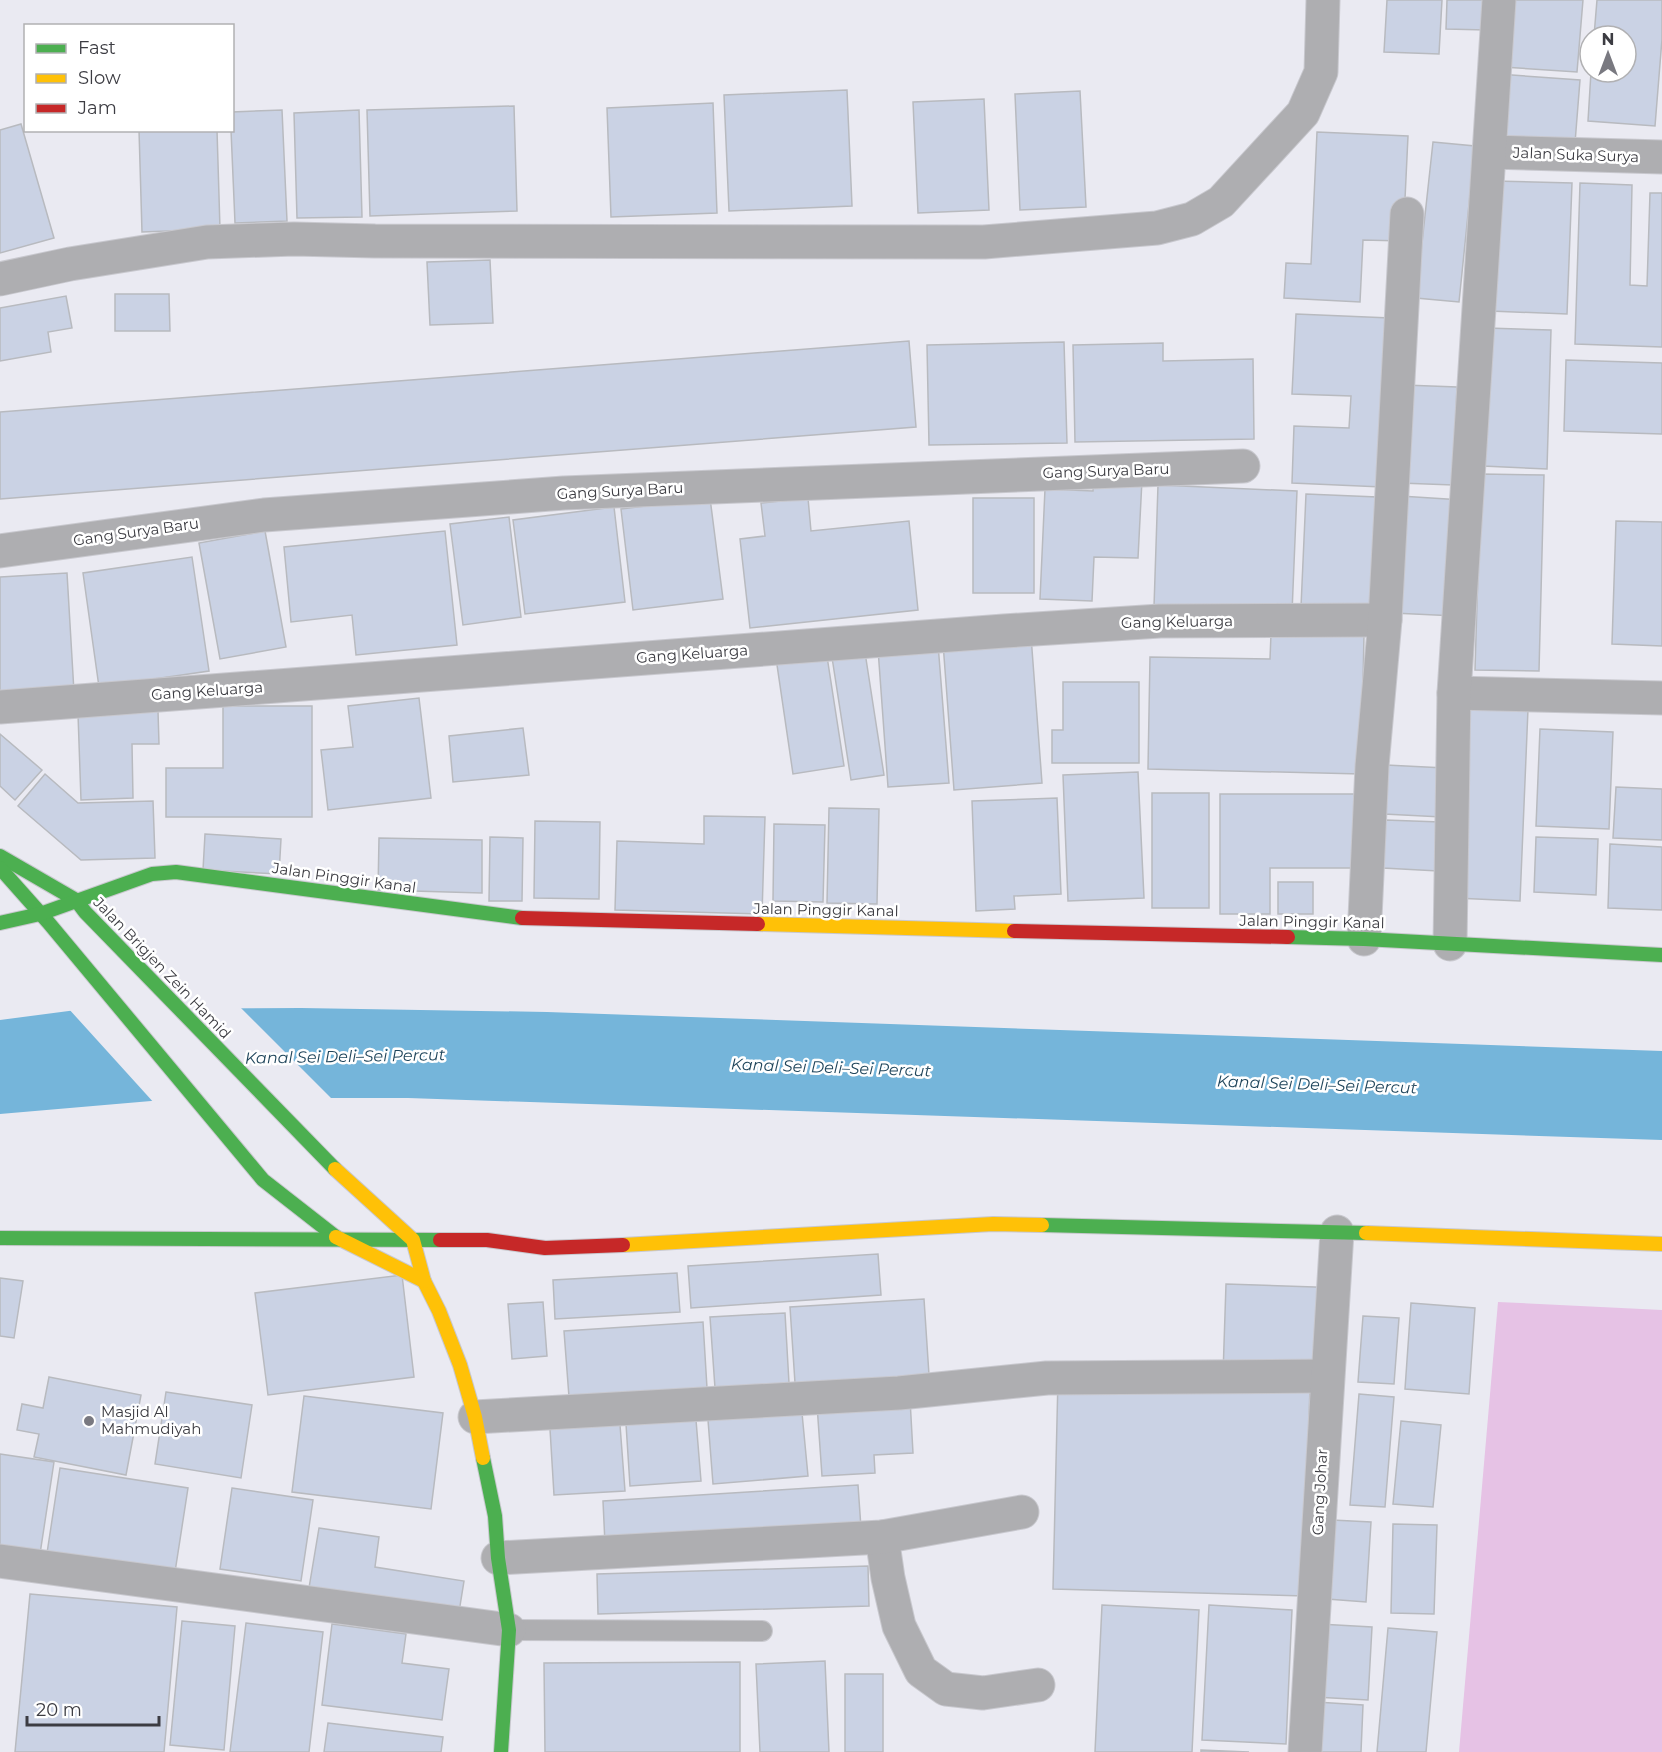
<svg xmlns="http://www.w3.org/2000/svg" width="1662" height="1752" font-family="Montserrat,sans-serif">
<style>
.green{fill:#e6c2e5}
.water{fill:#75b5da}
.pier{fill:#eaeaf2}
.building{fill:#cad2e4;stroke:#b8babf;stroke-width:1.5}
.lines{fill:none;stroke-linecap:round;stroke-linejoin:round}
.lane-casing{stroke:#c8c8ce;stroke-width:22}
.street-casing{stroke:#c8c8ce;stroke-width:35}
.fast-casing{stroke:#c8c8ce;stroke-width:16}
.slow-casing{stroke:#c8c8ce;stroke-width:16}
.jam-casing{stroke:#c8c8ce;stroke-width:16}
.lane{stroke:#aeaeb1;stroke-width:20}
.street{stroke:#aeaeb1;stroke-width:33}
.fast{stroke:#4caf50;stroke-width:14}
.slow{stroke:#ffc107;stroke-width:14}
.jam{stroke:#c62828;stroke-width:14}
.poi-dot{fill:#797980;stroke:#fff;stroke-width:2}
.labels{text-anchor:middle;stroke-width:5;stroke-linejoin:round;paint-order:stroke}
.street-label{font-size:15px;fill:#3c3c42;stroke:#fff}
.poi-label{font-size:15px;fill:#3c3c42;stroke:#fff;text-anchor:start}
.water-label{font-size:16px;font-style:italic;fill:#1f455b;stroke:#fff}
</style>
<rect width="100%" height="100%" fill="#eaeaf2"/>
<!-- green -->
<path class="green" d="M1498,1302L1662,1310V1752H1459Z"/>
<!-- water -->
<path class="water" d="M301,1008L547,1012L1662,1051V1140L408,1098H186L0,1114V1020L84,1009Z"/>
<!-- pier -->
<path class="pier" d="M84,1006H239L334,1101H186L155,1104L68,1008Z"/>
<!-- building -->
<g class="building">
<path d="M1387,0H1442L1439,54L1384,52Z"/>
<path d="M1447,0H1486V30L1446,29Z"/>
<path d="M1508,0H1583L1577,72L1503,67Z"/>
<path d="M1597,0H1662V39L1655,126L1588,121L1591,72H1626V36H1594Z"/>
<path d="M1498,74L1580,80L1575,143L1493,137Z"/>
<path d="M847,90L852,206L729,211L724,95Z"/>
<path d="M1080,91L1086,207L1020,210L1015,94Z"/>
<path d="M984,99L989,210L918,213L913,102Z"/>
<path d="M713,103L717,213L611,217L607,108Z"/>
<path d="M514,106L517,211L370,216L367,110Z"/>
<path d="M282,110L287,221L235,223L231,130H232V112Z"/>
<path d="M359,110L362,217L297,218L294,113Z"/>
<path d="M21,124L54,238L0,253V130Z"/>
<path d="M139,130H217L220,229L142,232Z"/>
<path d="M1317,132L1408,136L1403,241L1363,240L1360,302L1284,298L1286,263L1311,264Z"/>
<path d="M1433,142L1475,146L1459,302L1416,298Z"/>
<path d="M1494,181L1572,183L1567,314L1490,311Z"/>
<path d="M1580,183L1632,185L1630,285L1647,286L1650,193H1662V347L1575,344Z"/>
<path d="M490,260L493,323L430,325L427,262Z"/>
<path d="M115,294H169L170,331H115Z"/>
<path d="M66,296L72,328L48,332L51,352L0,361V308Z"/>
<path d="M1296,314L1390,318L1382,487L1292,483L1294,426L1349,428L1351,396L1292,394Z"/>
<path d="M1487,328L1551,330L1547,469L1483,466Z"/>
<path d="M909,341L916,427L0,499V412Z"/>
<path d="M1064,342L1067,443L929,445L927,345Z"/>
<path d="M1163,343V361L1253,359L1254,439L1075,442L1073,345Z"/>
<path d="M1566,360L1662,363V434L1564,431Z"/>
<path d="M1404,385L1457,387L1453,485L1400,483Z"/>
<path d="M1481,474L1544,475L1539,671L1475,670Z"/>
<path d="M1094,477L1142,480L1138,558L1094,557L1092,601L1040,599L1045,489L1093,491Z"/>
<path d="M1158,485L1297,491L1292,613L1154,607Z"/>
<path d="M1306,494L1377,497L1372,610L1301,607Z"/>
<path d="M1400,496L1462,500L1456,616L1393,613Z"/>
<path d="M710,498L723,599L633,610L621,509Z"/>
<path d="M808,498L811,531L909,521L918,610L750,628L740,539L765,536L761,503Z"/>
<rect x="973" y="498" width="61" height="95"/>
<path d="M614,507L625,602L525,614L513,520Z"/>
<path d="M509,517L521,617L463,625L450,524Z"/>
<path d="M1616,521L1662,522V646L1612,644Z"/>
<path d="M265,531L286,647L220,659L199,543Z"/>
<path d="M445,531L457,645L356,655L352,615L291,622L284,547Z"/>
<path d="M192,557L209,671L99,687L83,573Z"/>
<path d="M67,573L74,692L0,696V577Z"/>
<path d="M1271,634L1364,635L1361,774L1148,769L1150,657L1270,659Z"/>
<path d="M1031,636L1042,783L954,790L943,643Z"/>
<path d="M938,644L949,783L888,787L878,649Z"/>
<path d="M864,646L884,775L851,780L831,651Z"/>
<path d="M826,650L844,766L793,774L776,658Z"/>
<path d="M1063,682H1139V763H1052V730H1063Z"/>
<path d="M419,698L431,798L328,810L321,750L353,747L348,706Z"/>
<path d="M223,706H312V817H166V768H223Z"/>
<path d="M1463,706L1528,709L1520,901L1455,898Z"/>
<path d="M158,711L159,744H132L133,798L81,800L78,714Z"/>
<path d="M523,728L529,775L453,782L449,736Z"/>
<path d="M1540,729L1613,732L1609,829L1536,826Z"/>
<path d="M0,734L42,770L15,800L0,786Z"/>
<path d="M1386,765L1445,768L1442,817L1384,814Z"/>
<path d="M1138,772L1144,898L1068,901L1063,775Z"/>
<path d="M45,774L78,803L153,801L155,858L81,860L18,806Z"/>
<path d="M1616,787L1662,789V840L1613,838Z"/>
<rect x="1152" y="793" width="57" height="115"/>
<path d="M1220,794H1354V868H1270V914H1220Z"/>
<path d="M1057,798L1061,894L1014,896L1015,909L976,911L972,801Z"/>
<path d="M829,808L879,809L877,904L827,903Z"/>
<path d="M704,816L765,817L762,914L615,910L617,841L704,844Z"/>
<path d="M1385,820L1440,822L1438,871L1383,868Z"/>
<path d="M535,821L600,822L599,899L534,898Z"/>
<path d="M774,824L825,825L823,902L773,901Z"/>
<path d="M205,834L281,839L279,874L203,870Z"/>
<path d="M490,837L523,838L522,901H489Z"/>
<path d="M1536,837L1598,839L1596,895L1534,892Z"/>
<path d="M379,838L482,840V893L378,890Z"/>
<path d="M1610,844L1662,847V910L1608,908Z"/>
<rect x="1278" y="882" width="35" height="32"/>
<path d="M878,1254L881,1295L691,1308L688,1266Z"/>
<path d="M677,1273L680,1312L555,1319L553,1280Z"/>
<path d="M402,1275L414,1377L268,1395L255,1293Z"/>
<path d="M0,1278L23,1281L14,1338L0,1336Z"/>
<path d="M1226,1284L1344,1288L1341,1378L1223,1375Z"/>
<path d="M924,1299L929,1375L795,1383L790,1307Z"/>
<path d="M543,1302L547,1356L512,1359L508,1304Z"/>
<path d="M1411,1303L1475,1308L1469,1394L1405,1389Z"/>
<path d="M785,1313L789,1383L715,1388L710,1317Z"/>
<path d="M1363,1316L1399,1318L1394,1384L1358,1382Z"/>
<path d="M703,1322L707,1388L569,1397L564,1331Z"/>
<path d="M49,1377L141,1395L126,1475L34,1457L39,1434L17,1430L22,1404L43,1408Z"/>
<path d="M1058,1379L1310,1386L1304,1596L1053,1589Z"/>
<path d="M166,1392L252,1405L241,1478L155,1464Z"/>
<path d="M1359,1394L1394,1397L1385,1507L1350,1505Z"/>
<path d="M304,1396L443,1413L431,1509L292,1492Z"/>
<path d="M910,1399L913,1453L874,1455L875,1473L822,1476L817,1405Z"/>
<path d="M802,1413L808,1476L713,1484L708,1420Z"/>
<path d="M696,1420L701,1481L630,1486L626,1424Z"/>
<path d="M1401,1421L1441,1425L1433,1507L1393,1504Z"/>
<path d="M620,1425L625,1491L554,1495L550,1429Z"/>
<path d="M0,1454L54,1462L40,1554L0,1548Z"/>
<path d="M60,1468L188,1488L175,1572L47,1553Z"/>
<path d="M858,1485L861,1528L605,1544L603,1501Z"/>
<path d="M232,1488L313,1500L301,1581L220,1569Z"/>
<path d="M1332,1520L1371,1522L1366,1602L1327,1599Z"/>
<path d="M1393,1524L1437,1525L1434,1614L1391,1613Z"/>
<path d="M319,1528L379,1537L375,1567L464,1581L459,1612L309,1588Z"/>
<path d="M868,1566L869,1606L598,1614L597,1574Z"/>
<path d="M30,1594L177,1607L164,1752H15Z"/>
<path d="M1102,1605L1199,1610L1192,1752H1095Z"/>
<path d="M1209,1605L1292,1610L1286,1744L1202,1740Z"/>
<path d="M182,1621L235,1626L224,1750L170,1745Z"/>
<path d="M246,1623L323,1632L309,1752H230Z"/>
<path d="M332,1624L406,1634L402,1663L449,1669L442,1720L322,1705Z"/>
<path d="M1319,1624L1372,1627L1368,1700L1315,1697Z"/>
<path d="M1388,1628L1437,1632L1426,1752H1377Z"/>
<path d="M825,1661L829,1752H760L756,1664Z"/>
<path d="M740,1662V1752H545L544,1663Z"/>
<rect x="845" y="1674" width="38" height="78"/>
<path d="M1316,1702L1363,1705L1361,1752H1313Z"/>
<path d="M328,1723L443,1737L441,1752H324Z"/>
<path d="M1201,1750L1249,1752H1201Z"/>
</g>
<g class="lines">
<defs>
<path id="lane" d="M509,1630L762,1631"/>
<g id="street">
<path d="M1490,152L1662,157"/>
<path d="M0,279L70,264L207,242L294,239L375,241L984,242L1157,228L1192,219L1221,202L1303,113L1321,72L1323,0"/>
<path d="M0,551L264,515L564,493L1243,466"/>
<path d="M1454,693L1662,698"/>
<path d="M0,707L1004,631L1160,621L1385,620"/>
<path d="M1364,939L1372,766L1385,620L1407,214"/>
<path d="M1450,944L1454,693L1499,0"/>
<path d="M475,1417L899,1393L1047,1378L1327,1376"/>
<path d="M882,1537L888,1578L899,1626L921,1671L946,1689L983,1693L1038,1685"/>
<path d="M498,1558L882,1537L1022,1512"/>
<path d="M0,1561L509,1630"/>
<path d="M1305,1752L1337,1232"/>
</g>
<g id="fast">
<path d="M0,856L76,900L85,912L335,1169"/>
<path d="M0,868L48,922L263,1180L336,1237"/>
<path d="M0,923L40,914L152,874L176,872L522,918"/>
<path d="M1288,937L1364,939L1662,955"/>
<path d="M1042,1225L1366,1233"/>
<path d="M0,1238L440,1240"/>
<path d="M483,1458L495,1516L498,1558L509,1630L501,1752"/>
</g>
<g id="slow">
<path d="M758,924L1014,931"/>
<path d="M335,1169L413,1240L424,1281L439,1311L460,1365L475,1417L483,1458"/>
<path d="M1366,1233L1662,1244"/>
<path d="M336,1237L424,1281"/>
<path d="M623,1245L993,1224L1042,1225"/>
</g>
<g id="jam">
<path d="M522,918L758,924"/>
<path d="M1014,931L1288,937"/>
<path d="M440,1240H487L545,1248L623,1245"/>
</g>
</defs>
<!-- lane casing -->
<use href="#lane" class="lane-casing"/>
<!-- street casing -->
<use href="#street" class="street-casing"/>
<!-- fast casing -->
<use href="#fast" class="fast-casing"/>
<!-- slow casing -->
<use href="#slow" class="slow-casing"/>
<!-- jam casing -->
<use href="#jam" class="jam-casing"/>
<!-- lane -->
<use href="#lane" class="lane"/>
<!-- street -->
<use href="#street" class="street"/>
<!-- fast -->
<use href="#fast" class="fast"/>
<!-- slow -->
<use href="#slow" class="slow"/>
<!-- jam -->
<use href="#jam" class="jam"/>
</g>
<!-- markers -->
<circle class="poi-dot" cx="89" cy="1421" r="6"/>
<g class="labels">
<!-- street labels -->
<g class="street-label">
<text transform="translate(1576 155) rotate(2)" y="5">Jalan Suka Surya</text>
<text transform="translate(1106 471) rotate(-2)" y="5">Gang Surya Baru</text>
<text transform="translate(620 491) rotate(-3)" y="5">Gang Surya Baru</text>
<text transform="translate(136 532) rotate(-8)" y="5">Gang Surya Baru</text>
<text transform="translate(1177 622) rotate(-1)" y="5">Gang Keluarga</text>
<text transform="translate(692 654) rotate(-4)" y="5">Gang Keluarga</text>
<text transform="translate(207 691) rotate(-4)" y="5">Gang Keluarga</text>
<text transform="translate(344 878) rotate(8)" y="5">Jalan Pinggir Kanal</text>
<text transform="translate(826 910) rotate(1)" y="5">Jalan Pinggir Kanal</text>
<text transform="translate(1312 922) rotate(1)" y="5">Jalan Pinggir Kanal</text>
<text transform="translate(162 968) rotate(46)" y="5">Jalan Brigjen Zein Hamid</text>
<text transform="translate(1320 1492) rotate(-87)" y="5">Gang Johar</text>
</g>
<!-- poi labels -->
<g class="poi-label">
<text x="101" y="1417">Masjid Al<tspan x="101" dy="17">Mahmudiyah</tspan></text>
</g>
<!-- water labels -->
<g class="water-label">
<text transform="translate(345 1056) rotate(-1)" y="6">Kanal Sei Deli–Sei Percut</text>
<text transform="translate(831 1067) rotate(2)" y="6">Kanal Sei Deli–Sei Percut</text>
<text transform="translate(1317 1084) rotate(2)" y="6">Kanal Sei Deli–Sei Percut</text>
</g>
</g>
<!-- legend -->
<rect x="24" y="24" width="210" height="108" fill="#ffffff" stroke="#b1b1b3" stroke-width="1.5"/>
<rect x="36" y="44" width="30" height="9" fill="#4caf50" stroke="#b1b1b3" stroke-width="1.5"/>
<text x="78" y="54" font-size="18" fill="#3c3c42">Fast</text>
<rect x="36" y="74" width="30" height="9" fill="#ffc107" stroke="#b1b1b3" stroke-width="1.5"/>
<text x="78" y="84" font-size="18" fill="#3c3c42">Slow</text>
<rect x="36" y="104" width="30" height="9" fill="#c62828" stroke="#b1b1b3" stroke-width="1.5"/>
<text x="78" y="114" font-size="18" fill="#3c3c42">Jam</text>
<!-- north arrow -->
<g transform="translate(1608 54)"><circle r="28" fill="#ffffff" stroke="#b1b1b3" stroke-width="1.5"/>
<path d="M0-4.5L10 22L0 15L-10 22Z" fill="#797980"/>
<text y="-9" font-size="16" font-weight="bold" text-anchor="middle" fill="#3c3c42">N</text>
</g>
<!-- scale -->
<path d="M27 1716v9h132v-9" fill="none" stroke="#3c3c42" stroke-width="3"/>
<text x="36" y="1716" font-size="18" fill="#3c3c42" stroke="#ffffff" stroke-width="4.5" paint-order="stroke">20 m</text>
</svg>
